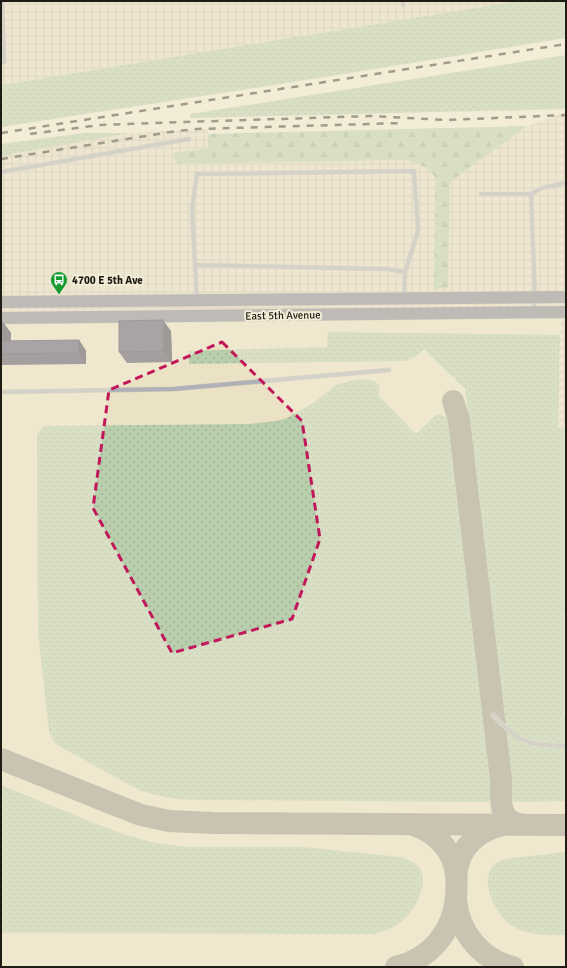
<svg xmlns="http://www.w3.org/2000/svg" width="567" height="968" font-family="Signika,sans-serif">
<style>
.industrial{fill:url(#industrial-grid)}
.built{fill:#ebe2c5}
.grass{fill:url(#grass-dots)}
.forest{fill:url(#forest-firs)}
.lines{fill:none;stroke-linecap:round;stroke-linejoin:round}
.taxiway{stroke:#989384;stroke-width:22}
.service-casing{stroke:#cdc7b4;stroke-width:5}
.primary-casing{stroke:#cdc7b4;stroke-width:13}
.service{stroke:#b0b0b9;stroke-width:4}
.primary{stroke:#7e7d8d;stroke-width:12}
.rail{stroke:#3d3a31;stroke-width:2.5;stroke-dasharray:7 7;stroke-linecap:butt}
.wall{fill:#473f5c}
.shaded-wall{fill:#3a334b}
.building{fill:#53496b;stroke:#3a334b}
.marked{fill:none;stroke:#c2185b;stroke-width:3;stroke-dasharray:8 5;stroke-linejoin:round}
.labels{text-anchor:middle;stroke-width:4;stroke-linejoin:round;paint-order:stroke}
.poi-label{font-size:11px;font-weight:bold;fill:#1e1c14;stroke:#f3ecd7;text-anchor:start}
.street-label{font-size:11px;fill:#1e1c14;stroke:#f3ecd7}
</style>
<defs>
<pattern id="industrial-grid" width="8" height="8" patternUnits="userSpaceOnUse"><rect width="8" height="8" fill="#e8ddc8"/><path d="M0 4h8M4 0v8" fill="none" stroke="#c7bdab"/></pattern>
<pattern id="grass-dots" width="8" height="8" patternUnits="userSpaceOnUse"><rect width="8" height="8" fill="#b9cead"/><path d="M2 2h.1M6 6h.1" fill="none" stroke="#9fb094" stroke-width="1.8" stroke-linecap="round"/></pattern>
<pattern id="forest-firs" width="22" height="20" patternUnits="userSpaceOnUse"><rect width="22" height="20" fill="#b9cead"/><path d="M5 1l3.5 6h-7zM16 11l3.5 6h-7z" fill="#9fb094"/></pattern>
</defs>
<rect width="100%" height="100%" fill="#f3ecd7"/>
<!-- industrial -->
<g class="industrial">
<path d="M1,1H517L1,85Z"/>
<path d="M566,112V429H558L559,335L1,635V156L130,133L208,129V148L173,153L176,164L407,160L427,168L435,177L434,288H448L450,182L527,126Z"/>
</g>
<!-- built -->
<path class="built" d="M561,312L558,428L566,429V967H1V318Z"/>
<!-- grass -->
<g class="grass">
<path d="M517,1H566V38L332,76L1,127V85Z"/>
<path d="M566,55V109L190,118V114Z"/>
<path d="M84,133H130L1,156V144Z"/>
<path d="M328,332L560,335L558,428L566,429V613L564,614V716H566V801L515,802L512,799L465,389L424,349L415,357L405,361L189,364L188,351L327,347Z"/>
<path d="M353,380C363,380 374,377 380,387L378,395L416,434L437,414L445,416L449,421L493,794L489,802L201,800C180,800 159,797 139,790L59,746L54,742L49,731L38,633L37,434L43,426L248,424L277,421L287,418L313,403L336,385Z"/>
<path d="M1,785L99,825L123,834L151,842L171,845L190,847H303L401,857C407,859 412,861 417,865C432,880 415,912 401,922C393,928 385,931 375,934L1,933Z"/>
<path d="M566,852V935C548,935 530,936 514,927C498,918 482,888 490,870C493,864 499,861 504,859Z"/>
</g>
<!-- forest -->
<path class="forest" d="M527,126L450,182L448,288L434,289L435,177L427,168L407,160L176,164L173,153L208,148V134Z"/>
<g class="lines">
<!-- taxiway -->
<g class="taxiway">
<path d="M453,401L459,420L501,779C502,798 496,820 520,824"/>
<path d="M1,759L118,806L141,815L169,821L213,823L566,825"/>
<path d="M413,825C436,832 454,851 456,875"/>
<path d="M456,900C459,933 482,960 513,967"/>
<path d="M396,967C430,959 453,932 456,897C457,888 456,879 457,870C460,848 478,831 499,826"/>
</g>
<defs>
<g id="service">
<path d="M403,5V1"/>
<path d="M1,63L4,62L2,1"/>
<path d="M1,172L189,139"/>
<path d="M481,194H531L535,297L534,312"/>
<path d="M531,194L542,188L566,183"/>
<path d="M195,265L387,269L405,272"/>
<path d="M197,300L192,209L197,174L414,171L418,231L405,272L404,297"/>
<path d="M1,392L173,389L389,370"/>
<path d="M493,715C520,744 528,745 566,746"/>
</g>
<g id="primary">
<path d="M1,302L566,297"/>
<path d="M1,318L566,312"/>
</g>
</defs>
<!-- service casing -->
<use href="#service" class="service-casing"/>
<!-- primary casing -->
<use href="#primary" class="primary-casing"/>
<!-- service -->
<use href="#service" class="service"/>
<!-- primary -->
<use href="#primary" class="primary"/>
<!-- rail -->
<g class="rail">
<path d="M1,133L566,44"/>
<path d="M30,134L100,125L185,122L370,116L447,120L566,115"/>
<path d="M1,159L177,131L197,129L403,123"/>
</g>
</g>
<!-- wall -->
<g class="wall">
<path d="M1,322L11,333V341L79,340L86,351V364L1,365Z"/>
<path d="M171,331L172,362L127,363L119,352Z"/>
</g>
<!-- shaded-wall -->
<g class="shaded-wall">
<path d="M163,320L171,331L172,362L164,351Z"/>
<path d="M3,322L11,333V352L3,341Z"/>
<path d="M79,340L86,351V364L79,353Z"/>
</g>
<!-- building -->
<g class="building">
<path d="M163,320L164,351L119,352V321Z"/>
<path d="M1,322H3V341L79,340V353L1,354Z"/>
</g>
<!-- marked area -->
<path d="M0 0H567V968H0ZM222,342L302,421L320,539L292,619L172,653L93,508L109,390Z" fill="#f3ecd7" fill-opacity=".55" fill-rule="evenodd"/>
<path class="marked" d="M222,342L302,421L320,539L292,619L172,653L93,508L109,390Z"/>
<!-- icons -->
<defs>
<symbol id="bus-pin" viewBox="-11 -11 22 30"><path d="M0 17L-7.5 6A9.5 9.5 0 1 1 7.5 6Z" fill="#179a2f" stroke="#f3ecd7"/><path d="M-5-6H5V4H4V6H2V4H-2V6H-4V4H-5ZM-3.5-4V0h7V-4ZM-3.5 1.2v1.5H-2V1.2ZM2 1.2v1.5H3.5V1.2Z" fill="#fff"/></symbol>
</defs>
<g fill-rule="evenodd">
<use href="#bus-pin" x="49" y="270" width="20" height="27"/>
</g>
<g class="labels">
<!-- poi labels -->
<g class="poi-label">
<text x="72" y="284">4700 E 5th Ave</text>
</g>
<!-- street labels -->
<g class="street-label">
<text transform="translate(283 315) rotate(-1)" y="4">East 5th Avenue</text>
</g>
</g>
<!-- border -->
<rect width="567" height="968" fill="none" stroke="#1e1c14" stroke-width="4"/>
</svg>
